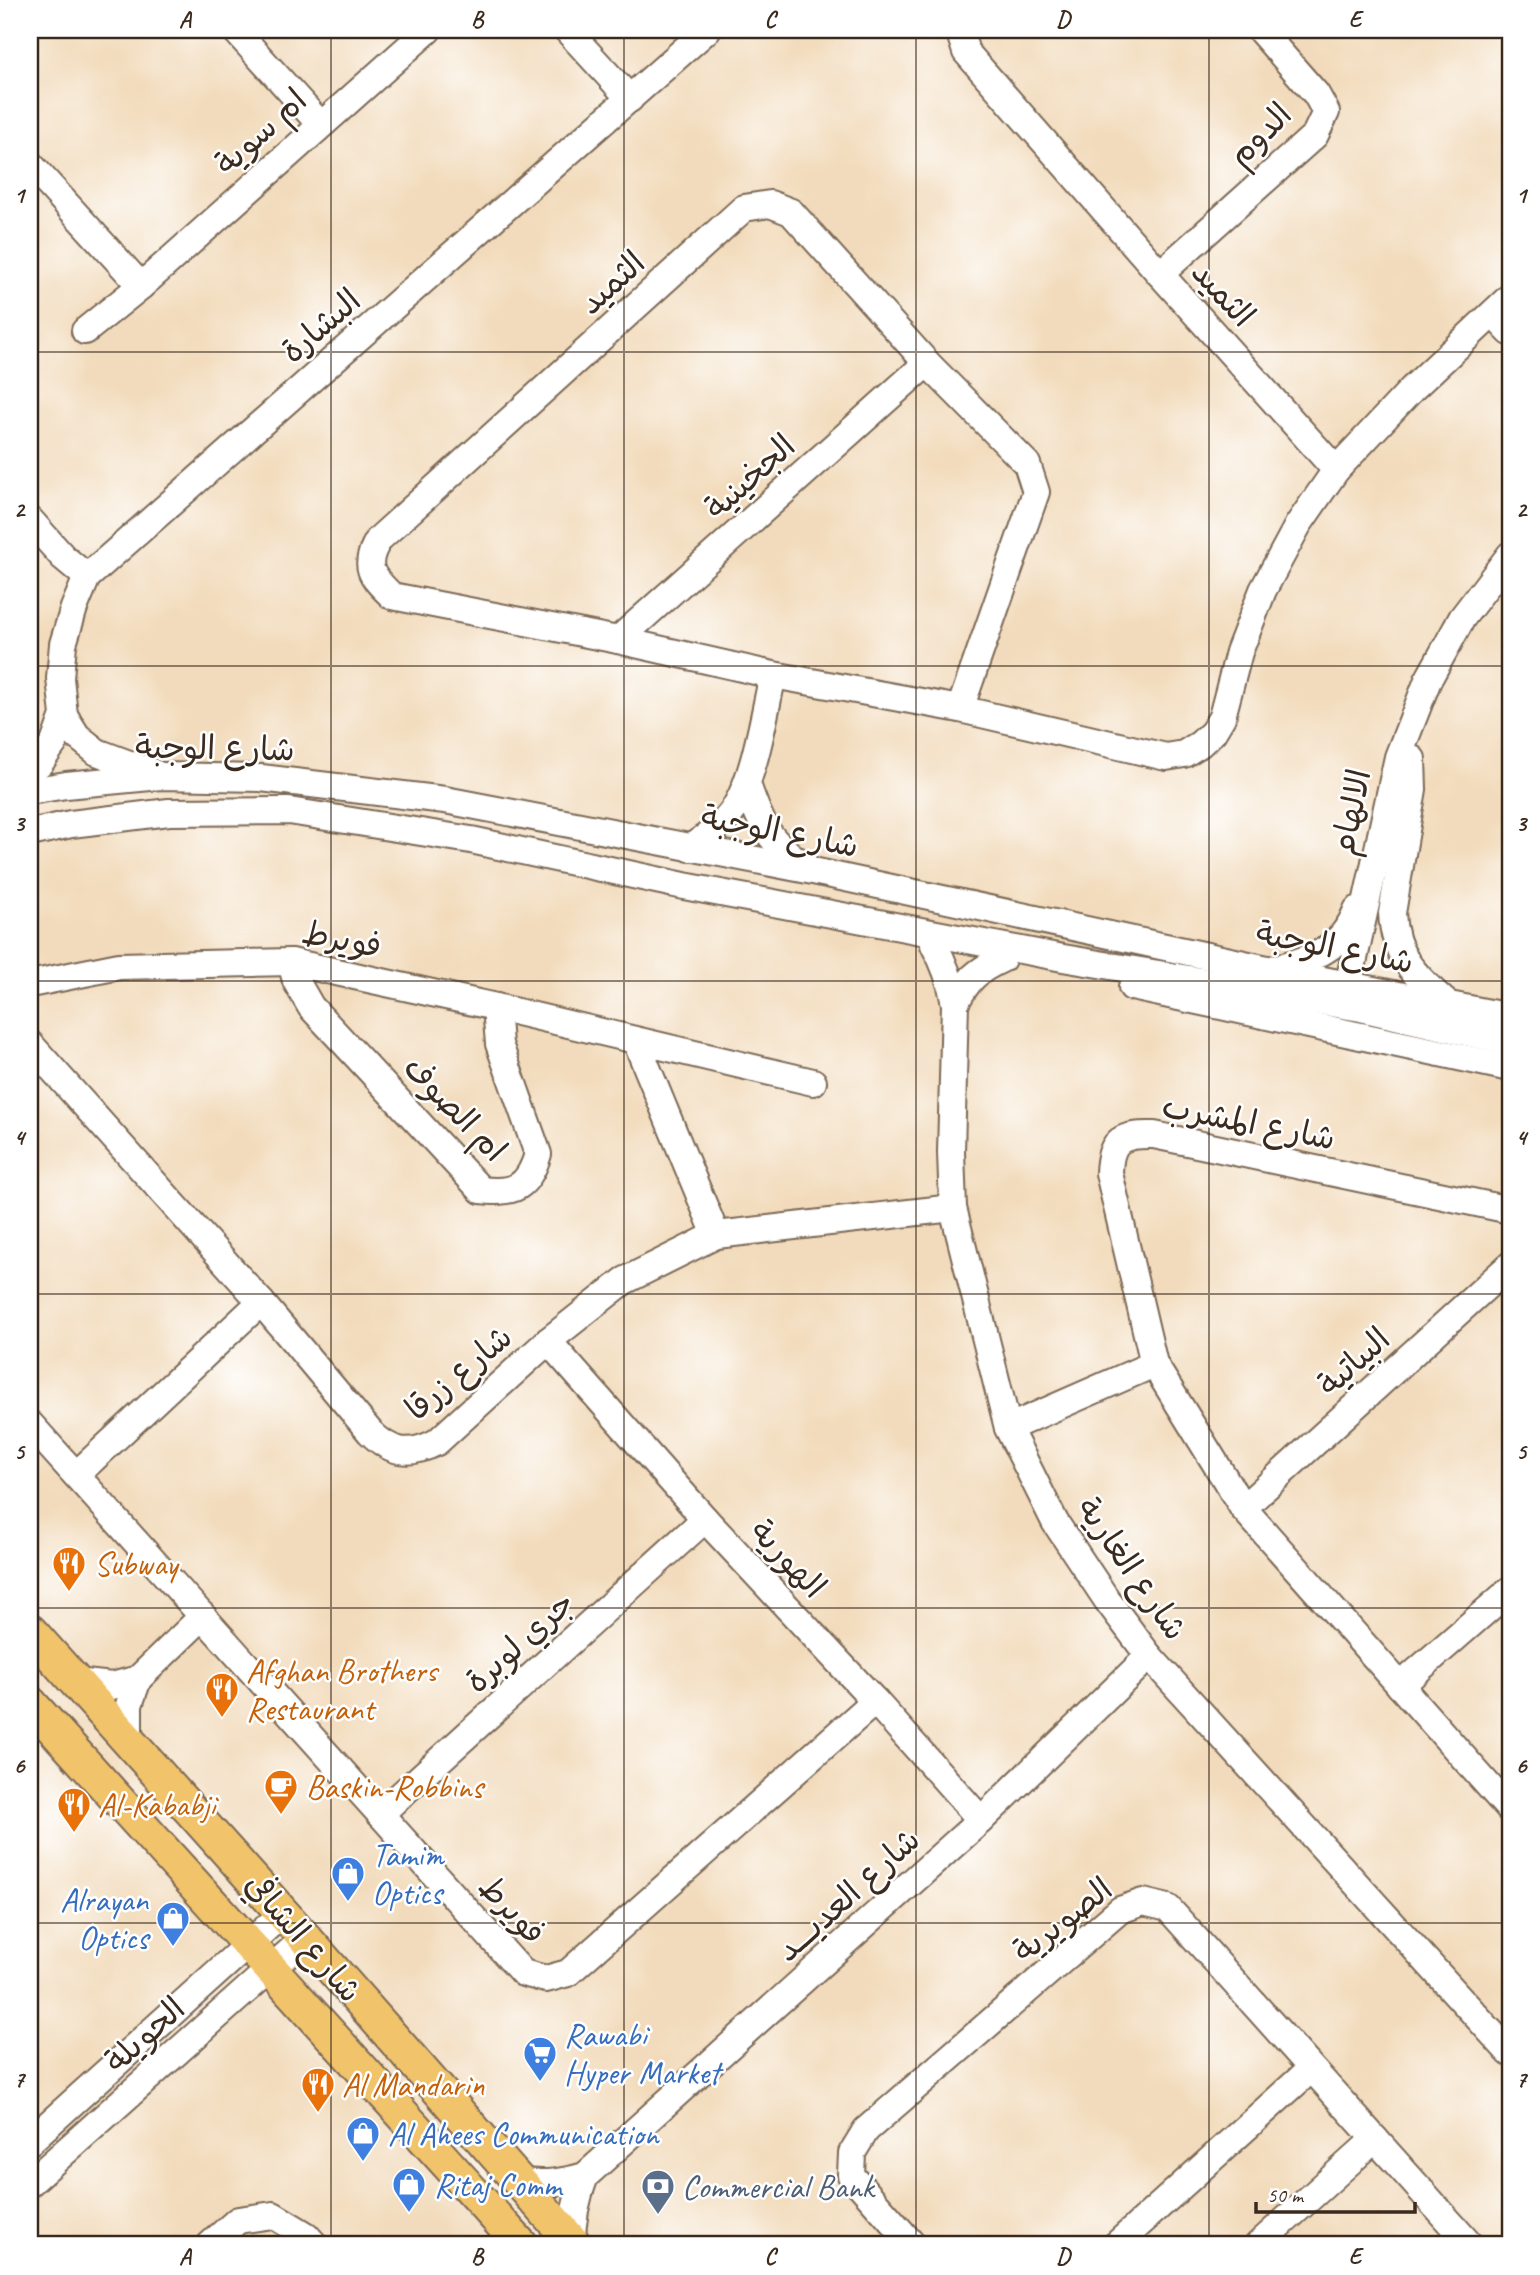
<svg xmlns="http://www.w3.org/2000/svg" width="1540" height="2275" font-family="Caveat,'Playpen Sans Arabic',sans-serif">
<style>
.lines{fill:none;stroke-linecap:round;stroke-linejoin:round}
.minor-casing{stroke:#7b6855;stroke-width:30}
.major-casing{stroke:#7b6855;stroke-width:37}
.minor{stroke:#fff;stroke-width:26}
.major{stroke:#f1c36a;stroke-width:33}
.grid{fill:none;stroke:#3b2a1e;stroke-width:2;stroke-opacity:0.55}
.labels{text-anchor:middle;stroke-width:5;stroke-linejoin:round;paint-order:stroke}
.street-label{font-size:33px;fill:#3b2a1e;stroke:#fff}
.food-label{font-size:33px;fill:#c56008;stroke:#fff;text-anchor:start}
.shop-label{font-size:33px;fill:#366cbe;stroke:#fff;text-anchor:start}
.service-label{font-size:33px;fill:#4e5e75;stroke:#fff;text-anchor:start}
.neatline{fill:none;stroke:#3b2a1e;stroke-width:2.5}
.grid-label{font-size:23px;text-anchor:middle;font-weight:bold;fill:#3b2a1e}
</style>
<rect width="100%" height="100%" fill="#fff"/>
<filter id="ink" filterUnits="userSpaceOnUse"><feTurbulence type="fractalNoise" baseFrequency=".0143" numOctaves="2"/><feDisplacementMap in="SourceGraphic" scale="14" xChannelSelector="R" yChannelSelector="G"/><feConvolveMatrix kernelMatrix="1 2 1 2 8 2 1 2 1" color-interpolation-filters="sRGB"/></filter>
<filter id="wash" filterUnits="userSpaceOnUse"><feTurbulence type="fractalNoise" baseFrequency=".00686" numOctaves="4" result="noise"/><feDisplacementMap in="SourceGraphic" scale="28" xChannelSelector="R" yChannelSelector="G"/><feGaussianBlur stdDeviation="1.57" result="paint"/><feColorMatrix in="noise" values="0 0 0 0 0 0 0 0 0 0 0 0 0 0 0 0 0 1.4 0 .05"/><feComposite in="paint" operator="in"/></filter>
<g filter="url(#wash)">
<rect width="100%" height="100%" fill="#f2dbbc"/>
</g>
<g filter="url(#ink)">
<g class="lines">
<defs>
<g id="minor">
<path d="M235,30L320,124"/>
<path d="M567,30L630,99"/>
<path d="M959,30L966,52L1160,274L1336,470"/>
<path d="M30,164L141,286"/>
<path d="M1160,274L1315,135L1326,112L1316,94L1260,30"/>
<path d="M1493,314L1510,332"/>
<path d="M85,331L141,286L428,30"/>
<path d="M30,520L63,557L87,577"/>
<path d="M618,640L927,363"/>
<path d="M960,709L1036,492L1027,464L927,363L791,212L770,204L744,208L379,539C362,566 371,576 392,596L618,640L773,675L960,709L1166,757L1184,754L1200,744L1213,732L1222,717L1239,652L1263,590L1298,525L1336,470L1412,389L1510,297"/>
<path d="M64,715L77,736L97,752L156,774"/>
<path d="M1412,759L1413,789L1392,913C1394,957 1415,975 1446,1003"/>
<path d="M30,771L40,763L54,743L64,715L60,678L63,644L74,608L87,577L707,30"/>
<path d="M747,784C762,828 769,842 808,868"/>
<path d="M30,791L66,785L161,776L261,778L445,800L813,871L1272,970L1510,1017"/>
<path d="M30,833L71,824L169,812L289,811L471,840L684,886L1063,958L1361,1008L1510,1042"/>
<path d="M690,848C706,837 723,826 734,809C755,777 764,714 773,675"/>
<path d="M934,945C945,964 951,982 955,1004L951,1152L953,1208L1008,1428L1055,1522L1107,1600L1149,1656L1510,2053"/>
<path d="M291,962L296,981L311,1007L481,1190C515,1194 528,1187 538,1154L499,1044L496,1007"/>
<path d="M1276,968C1313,959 1342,949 1357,910"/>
<path d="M30,984L119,966L291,962L496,1007L813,1082"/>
<path d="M1132,987L1510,1068"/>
<path d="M1345,1000L1398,757L1428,680L1449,642L1462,618L1510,555"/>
<path d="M955,1004C968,979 976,971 1002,959"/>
<path d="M636,1041L716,1235"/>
<path d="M30,1044L261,1302L370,1432C392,1454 410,1456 437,1442L548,1341L624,1281L716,1235L953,1208"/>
<path d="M1510,1210L1154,1135C1122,1134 1110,1139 1109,1173L1154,1364L1243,1508L1510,1810"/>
<path d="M548,1341L705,1519L875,1701L981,1820"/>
<path d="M30,1424L523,1973L546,1979L568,1973L875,1701"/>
<path d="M1008,1428L1154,1364"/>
<path d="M76,1475L261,1302"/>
<path d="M1243,1508L1510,1265"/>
<path d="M76,1682L112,1686L138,1679L203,1616"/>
<path d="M1400,1686L1510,1590"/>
<path d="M129,1741V1705L138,1679"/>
<path d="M380,1814L705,1519"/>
<path d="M30,2141L283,1913"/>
<path d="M518,2181C542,2185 561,2183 585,2176L981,1820L1149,1656"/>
<path d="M30,2183L305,1938"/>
<path d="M572,2242C572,2218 576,2199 585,2176"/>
<path d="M210,2245L238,2220L273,2215L306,2235L315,2245"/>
<path d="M913,2245L851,2175L852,2153L866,2130L1120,1910L1143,1902L1168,1908L1470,2245"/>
<path d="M1116,2245L1311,2069"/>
<path d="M1258,2245L1375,2139"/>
</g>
<g id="major">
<path d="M30,1631L305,1938L575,2245"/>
<path d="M30,1703L521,2245"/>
</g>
</defs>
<!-- minor casing -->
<use href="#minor" class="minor-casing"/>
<!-- major casing -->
<use href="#major" class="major-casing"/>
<!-- minor -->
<use href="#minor" class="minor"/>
<!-- major -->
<use href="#major" class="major"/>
</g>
</g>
<!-- grid -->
<path class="grid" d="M331,30V2245M624,30V2245M916,30V2245M1209,30V2245M30,352H1510M30,666H1510M30,981H1510M30,1294H1510M30,1608H1510M30,1923H1510"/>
<!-- icons -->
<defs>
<symbol id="restaurant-pin" viewBox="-11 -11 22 30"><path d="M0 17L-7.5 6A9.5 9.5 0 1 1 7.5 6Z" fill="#e8710a" stroke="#fff"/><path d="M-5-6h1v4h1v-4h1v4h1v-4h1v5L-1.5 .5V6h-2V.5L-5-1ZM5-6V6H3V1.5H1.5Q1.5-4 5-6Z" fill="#fff"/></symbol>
<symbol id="cafe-pin" viewBox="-11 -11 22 30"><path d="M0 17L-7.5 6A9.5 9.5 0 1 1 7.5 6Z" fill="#e8710a" stroke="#fff"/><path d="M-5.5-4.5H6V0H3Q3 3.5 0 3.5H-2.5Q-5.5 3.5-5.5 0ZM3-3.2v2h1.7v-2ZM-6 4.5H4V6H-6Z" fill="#fff"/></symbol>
<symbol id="shop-pin" viewBox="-11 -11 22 30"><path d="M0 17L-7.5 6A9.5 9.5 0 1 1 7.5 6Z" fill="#3f7fe0" stroke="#fff"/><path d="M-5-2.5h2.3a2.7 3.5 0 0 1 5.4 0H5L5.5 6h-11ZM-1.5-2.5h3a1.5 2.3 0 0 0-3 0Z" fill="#fff"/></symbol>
<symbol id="supermarket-pin" viewBox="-11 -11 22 30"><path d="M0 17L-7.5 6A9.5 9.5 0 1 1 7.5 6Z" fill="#3f7fe0" stroke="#fff"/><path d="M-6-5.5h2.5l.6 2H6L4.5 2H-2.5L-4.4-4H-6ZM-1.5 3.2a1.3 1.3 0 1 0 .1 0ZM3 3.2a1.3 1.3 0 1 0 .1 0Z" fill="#fff"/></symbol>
<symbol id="bank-pin" viewBox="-11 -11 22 30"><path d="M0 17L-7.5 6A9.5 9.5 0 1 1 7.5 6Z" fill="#5c6f8a" stroke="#fff"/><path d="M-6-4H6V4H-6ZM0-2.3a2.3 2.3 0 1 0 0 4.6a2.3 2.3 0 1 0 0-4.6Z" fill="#fff"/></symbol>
</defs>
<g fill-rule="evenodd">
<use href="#restaurant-pin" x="50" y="1544" width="38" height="52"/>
<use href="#restaurant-pin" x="203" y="1670" width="38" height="52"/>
<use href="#cafe-pin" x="262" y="1767" width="38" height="52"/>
<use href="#restaurant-pin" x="55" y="1785" width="38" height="52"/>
<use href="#shop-pin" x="329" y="1854" width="38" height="52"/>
<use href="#shop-pin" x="154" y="1899" width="38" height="52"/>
<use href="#supermarket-pin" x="521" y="2034" width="38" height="52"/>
<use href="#restaurant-pin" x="299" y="2065" width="38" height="52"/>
<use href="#shop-pin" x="344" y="2114" width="38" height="52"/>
<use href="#shop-pin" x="390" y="2165" width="38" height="52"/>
<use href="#bank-pin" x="639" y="2167" width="38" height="52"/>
</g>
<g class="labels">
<!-- street labels -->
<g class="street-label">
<text transform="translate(260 131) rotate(-42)" y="12">ام سوية</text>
<text transform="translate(1259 134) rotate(-45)" y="12">الدوم</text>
<text transform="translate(611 282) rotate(-42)" y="12">الثميد</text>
<text transform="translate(1224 293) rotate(48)" y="12">الثميد</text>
<text transform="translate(320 325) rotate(-41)" y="12">البشارة</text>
<text transform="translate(749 476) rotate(-42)" y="12">الجخينية</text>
<text transform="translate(215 747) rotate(1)" y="12">شارع الوجبة</text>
<text transform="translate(1350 812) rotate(-78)" y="12">الالهام</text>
<text transform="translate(780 830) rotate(11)" y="12">شارع الوجبة</text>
<text transform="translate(342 938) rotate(11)" y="12">فويرط</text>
<text transform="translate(1335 946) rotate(11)" y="12">شارع الوجبة</text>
<text transform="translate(456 1108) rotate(46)" y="12">ام الصوف</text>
<text transform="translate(1249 1121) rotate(11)" y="12">شارع المشرب</text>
<text transform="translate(1353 1361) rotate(-42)" y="12">البياتية</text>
<text transform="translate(458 1372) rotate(-40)" y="12">شارع زرقا</text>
<text transform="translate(789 1558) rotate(47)" y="12">الهورية</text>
<text transform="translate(1133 1568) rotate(55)" y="12">شارع الغارية</text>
<text transform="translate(519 1641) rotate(-42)" y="12">جري لوبرة</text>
<text transform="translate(847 1894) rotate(-42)" y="12">شارع العديـــد</text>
<text transform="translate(513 1909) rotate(47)" y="12">فويرط</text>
<text transform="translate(1062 1919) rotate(-38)" y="12">الصويرية</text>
<text transform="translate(304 1937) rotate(49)" y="12">شارع الشافي</text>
<text transform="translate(144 2034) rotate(-42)" y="12">الحويلة</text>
</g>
<!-- food labels -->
<g class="food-label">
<text x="94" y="1575">Subway</text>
<text x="246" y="1682">Afghan Brothers<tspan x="246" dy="38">Restaurant</tspan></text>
<text x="306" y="1798">Baskin-Robbins</text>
<text x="98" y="1816">Al-Kababji</text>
<text x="342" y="2096">Al Mandarin</text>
</g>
<!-- shop labels -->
<g class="shop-label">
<text x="372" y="1866">Tamim<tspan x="372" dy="38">Optics</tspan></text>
<text x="148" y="1911" text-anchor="end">Alrayan<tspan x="148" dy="38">Optics</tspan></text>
<text x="564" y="2046">Rawabi<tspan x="564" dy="38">Hyper Market</tspan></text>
<text x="388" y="2145">Al Ahees Communication</text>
<text x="434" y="2196">Ritaj Comm</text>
</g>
<!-- service labels -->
<g class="service-label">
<text x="682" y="2198">Commercial Bank</text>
</g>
</g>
<!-- margin -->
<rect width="1540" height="2275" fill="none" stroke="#fff" stroke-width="77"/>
<!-- scale -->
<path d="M1256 2202v10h159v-10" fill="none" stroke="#3b2a1e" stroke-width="3.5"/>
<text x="1267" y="2202" font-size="21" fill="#3b2a1e" stroke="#ffffff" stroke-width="5" paint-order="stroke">50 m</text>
<rect x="38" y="38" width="1464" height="2198" class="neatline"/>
<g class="grid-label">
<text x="185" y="27">A</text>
<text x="477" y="27">B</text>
<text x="770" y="27">C</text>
<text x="1063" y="27">D</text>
<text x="1355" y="27">E</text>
<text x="19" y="203">1</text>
<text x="1521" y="203">1</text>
<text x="19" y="517">2</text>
<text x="1521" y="517">2</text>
<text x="19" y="831">3</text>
<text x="1521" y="831">3</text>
<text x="19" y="1145">4</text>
<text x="1521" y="1145">4</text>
<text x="19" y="1459">5</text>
<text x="1521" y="1459">5</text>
<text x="19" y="1773">6</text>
<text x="1521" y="1773">6</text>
<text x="19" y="2087">7</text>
<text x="1521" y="2087">7</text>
<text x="185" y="2264">A</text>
<text x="477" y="2264">B</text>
<text x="770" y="2264">C</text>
<text x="1063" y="2264">D</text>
<text x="1355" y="2264">E</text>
</g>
</svg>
